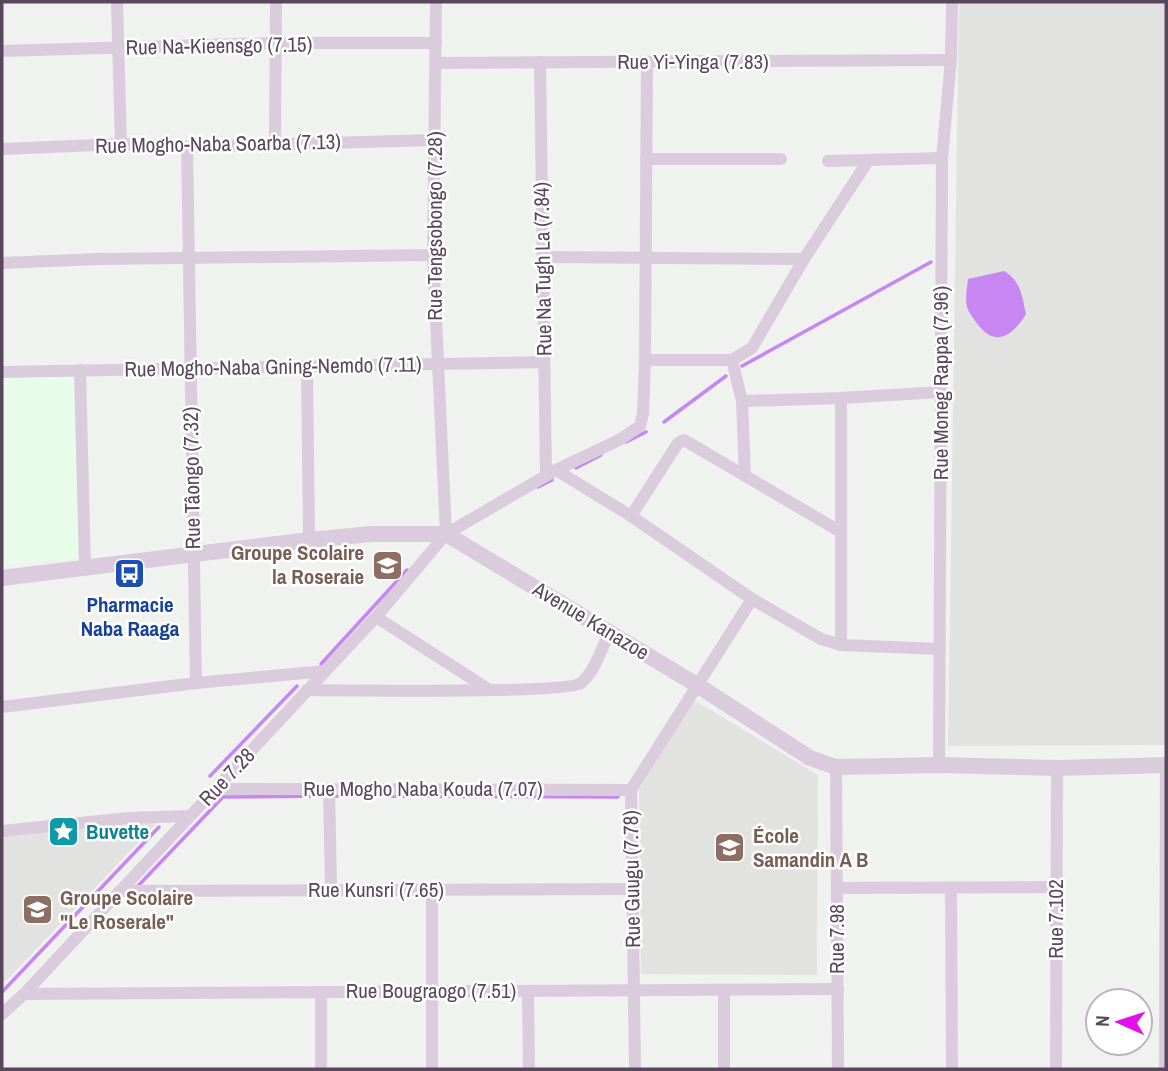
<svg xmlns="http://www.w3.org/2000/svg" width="1168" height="1071" font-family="'Archivo Narrow',sans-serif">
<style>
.commercial{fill:#e7fdea}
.education{fill:#e2e3e1}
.water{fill:#c786f1}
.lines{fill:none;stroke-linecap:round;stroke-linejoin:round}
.stream{stroke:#c786f1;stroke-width:3.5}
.minor{stroke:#dacbdd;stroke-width:12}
.tertiary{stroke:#dacbdd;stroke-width:16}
.labels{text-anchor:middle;stroke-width:5;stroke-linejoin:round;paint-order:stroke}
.street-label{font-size:21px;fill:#5a465d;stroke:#fff}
.education-label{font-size:21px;font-weight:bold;fill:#785e54;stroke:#fff;text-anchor:start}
.transit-label{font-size:21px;font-weight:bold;fill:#164399;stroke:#fff}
.culture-label{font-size:21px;font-weight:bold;fill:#0d838f;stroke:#fff;text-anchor:start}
</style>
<rect width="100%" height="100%" fill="#f0f2ef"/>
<!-- commercial -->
<path class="commercial" d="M77,372L80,557L2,565V375Z"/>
<!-- education -->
<g class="education">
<path d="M959,2H1166V745L948,746Z"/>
<path d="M694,700L818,775L817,975L641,974L639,790Z"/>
<path d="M154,820L157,823L2,985V836Z"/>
</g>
<!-- water -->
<path class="water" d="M1004,271C1021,281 1022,296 1026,314C1014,334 997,348 979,326C975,321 969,313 967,307C965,299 967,288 968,279Z"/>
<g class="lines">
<!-- stream -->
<g class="stream">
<path d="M742,366L931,262"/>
<path d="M664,422L726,376"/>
<path d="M626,442L646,432"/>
<path d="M576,468L601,455"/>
<path d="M538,487L552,480"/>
<path d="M321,664L407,570"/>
<path d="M210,776L297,686"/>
<path d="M333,796L618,797"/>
<path d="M137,887L223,797L325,796"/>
<path d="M2,992L159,827"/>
</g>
<!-- minor -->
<g class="minor">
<path d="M117,2L121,144"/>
<path d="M436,2L433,255L446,534"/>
<path d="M2,51L277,43H436"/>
<path d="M540,62L546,476"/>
<path d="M436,63L951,60"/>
<path d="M275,144L276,2"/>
<path d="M187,147L196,683"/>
<path d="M2,149L121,144L187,147L434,140"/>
<path d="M646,159H781"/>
<path d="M828,161L942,158"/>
<path d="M543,257L804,259"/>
<path d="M2,263L98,259L433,255"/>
<path d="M645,360H732L752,348L804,259L868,161"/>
<path d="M732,360L742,401L745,475"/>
<path d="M307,366L309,540"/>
<path d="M80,370L85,567"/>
<path d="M2,372L544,362"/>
<path d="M742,401L841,398L941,392"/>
<path d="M556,470L631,516L752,599L821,639L841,645L940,649"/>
<path d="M631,516L678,443L684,440L841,532"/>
<path d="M376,617L488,689"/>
<path d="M841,645V398"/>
<path d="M307,690C342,690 567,694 581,683C595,672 602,647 610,631"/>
<path d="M2,707L196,683L325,671"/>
<path d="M939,765L942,158L951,60L952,2"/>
<path d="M836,767L838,1069"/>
<path d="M329,788L331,890"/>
<path d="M215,789L631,790"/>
<path d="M2,831L129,818L189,816"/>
<path d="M837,888L1055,887"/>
<path d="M951,888L952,1069"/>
<path d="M120,891L632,889"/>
<path d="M528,991L529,1069"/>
<path d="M321,992V1069"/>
<path d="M24,994L838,989"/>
<path d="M2,1014L24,994L376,617L446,534L556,470L621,439L640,426L643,414L645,360L647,62"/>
<path d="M432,1069V890"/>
<path d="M635,1069L631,790L752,599"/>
<path d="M724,1069V991"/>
<path d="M1056,1069L1057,768"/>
<path d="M1165,1069L1166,765"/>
</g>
<!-- tertiary -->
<path class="tertiary" d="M2,578L309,540L371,534H446L697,685L810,758L836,767L939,765L1057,768L1166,765"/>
</g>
<!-- icons -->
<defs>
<symbol id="school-square" viewBox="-11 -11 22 22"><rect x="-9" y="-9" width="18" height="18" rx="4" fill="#8d6e63" stroke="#fff"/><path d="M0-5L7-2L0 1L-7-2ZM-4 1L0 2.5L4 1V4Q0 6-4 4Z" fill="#fff"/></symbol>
<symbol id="bus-square" viewBox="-11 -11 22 22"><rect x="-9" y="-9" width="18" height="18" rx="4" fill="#1a4fb4" stroke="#fff"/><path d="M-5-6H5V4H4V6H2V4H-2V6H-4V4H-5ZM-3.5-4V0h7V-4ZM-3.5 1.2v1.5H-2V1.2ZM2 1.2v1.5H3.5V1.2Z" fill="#fff"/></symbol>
<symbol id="sight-square" viewBox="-11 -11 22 22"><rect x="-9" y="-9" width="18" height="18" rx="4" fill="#0f9aa8" stroke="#fff"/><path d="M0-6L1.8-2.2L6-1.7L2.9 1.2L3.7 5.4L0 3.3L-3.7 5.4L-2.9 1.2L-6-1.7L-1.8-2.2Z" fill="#fff"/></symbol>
</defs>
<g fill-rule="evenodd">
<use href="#school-square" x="370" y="548" width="35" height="35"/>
<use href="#bus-square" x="112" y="556" width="35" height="35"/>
<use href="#sight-square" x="46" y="814" width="35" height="35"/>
<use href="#school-square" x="712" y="830" width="35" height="35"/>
<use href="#school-square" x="20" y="892" width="35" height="35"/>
</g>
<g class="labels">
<!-- street labels -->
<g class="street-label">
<text transform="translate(219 46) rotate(-1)" y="7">Rue Na-Kieensgo (7.15)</text>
<text x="693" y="69">Rue Yi-Yinga (7.83)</text>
<text transform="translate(218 144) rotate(-1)" y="7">Rue Mogho-Naba Soarba (7.13)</text>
<text transform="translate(435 226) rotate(-90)" y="7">Rue Tengsobongo (7.28)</text>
<text transform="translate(543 269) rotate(-91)" y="7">Rue Na Tugh La (7.84)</text>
<text transform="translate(273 367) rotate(-1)" y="7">Rue Mogho-Naba Gning-Nemdo (7.11)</text>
<text transform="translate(941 383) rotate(-90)" y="7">Rue Moneg Rappa (7.96)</text>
<text transform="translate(192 478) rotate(-91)" y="7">Rue Tâongo (7.32)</text>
<text transform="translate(591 621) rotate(31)" y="7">Avenue Kanazoe</text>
<text transform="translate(227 777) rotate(-47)" y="7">Rue 7.28</text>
<text x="423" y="796">Rue Mogho Naba Kouda (7.07)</text>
<text transform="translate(632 879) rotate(-91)" y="7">Rue Guugu (7.78)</text>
<text x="376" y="897">Rue Kunsri (7.65)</text>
<text transform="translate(1056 919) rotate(-90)" y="7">Rue 7.102</text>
<text transform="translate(837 939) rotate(-90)" y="7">Rue 7.98</text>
<text x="431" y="998">Rue Bougraogo (7.51)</text>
</g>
<!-- education labels -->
<g class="education-label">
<text x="364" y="560" text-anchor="end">Groupe Scolaire<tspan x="364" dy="24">la Roseraie</tspan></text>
<text x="753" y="843">École<tspan x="753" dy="24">Samandin A B</tspan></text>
<text x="60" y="905">Groupe Scolaire<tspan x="60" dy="24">"Le Roserale"</tspan></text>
</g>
<!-- transit labels -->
<g class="transit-label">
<text x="130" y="612">Pharmacie<tspan x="130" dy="24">Naba Raaga</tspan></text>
</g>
<!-- culture labels -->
<g class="culture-label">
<text x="86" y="839">Buvette</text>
</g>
</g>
<!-- border -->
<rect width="1168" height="1071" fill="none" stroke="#5a465d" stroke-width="7"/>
<!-- north arrow -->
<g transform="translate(1119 1022) rotate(273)"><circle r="33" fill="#ffffff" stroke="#bdb5be" stroke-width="2"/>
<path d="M0-5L12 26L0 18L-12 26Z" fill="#e30feb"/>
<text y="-10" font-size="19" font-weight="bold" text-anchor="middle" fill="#5a465d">N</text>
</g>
</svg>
